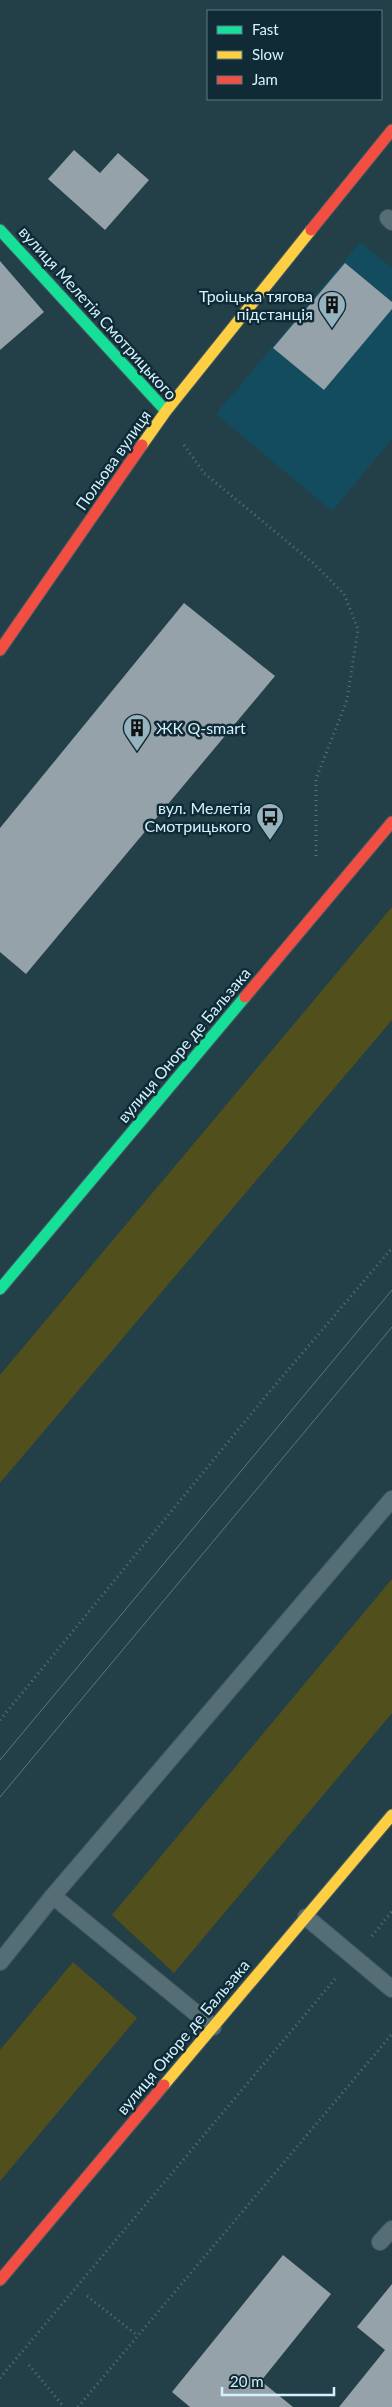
<svg xmlns="http://www.w3.org/2000/svg" width="392" height="2407" font-family="Lato,sans-serif">
<style>
.built{fill:#124c5e}
.green{fill:#514f1b}
.building{fill:#95a2a9}
.lines{fill:none;stroke-linecap:round;stroke-linejoin:round}
.lane-casing{stroke:#445b63;stroke-width:18}
.fast-casing{stroke:#445b63;stroke-width:13}
.slow-casing{stroke:#445b63;stroke-width:13}
.jam-casing{stroke:#445b63;stroke-width:13}
.path{stroke:#5a7077;stroke-width:3;stroke-dasharray:1 4;stroke-linecap:butt}
.lane{stroke:#556d75;stroke-width:16}
.fast{stroke:#16e098;stroke-width:11}
.slow{stroke:#ffcf43;stroke-width:11}
.jam{stroke:#f24e42;stroke-width:11}
.tram{stroke:#5f757c;stroke-width:1}
.labels{text-anchor:middle;stroke-width:5;stroke-linejoin:round;paint-order:stroke}
.poi-label{font-size:16px;fill:#d3f2ff;stroke:#102b35;text-anchor:end}
.street-label{font-size:16px;fill:#d3f2ff;stroke:#102b35}
</style>
<rect width="100%" height="100%" fill="#234049"/>
<!-- built -->
<path class="built" d="M360,242L392,268V439L332,511L216,414Z"/>
<!-- green -->
<g class="green">
<path d="M392,907V1020L0,1483V1375Z"/>
<path d="M392,1579V1713L174,1973L112,1915Z"/>
<path d="M73,1962L137,2018L0,2181V2050Z"/>
</g>
<!-- building -->
<g class="building">
<path d="M74,150L100,173L118,153L149,180L105,230L48,179Z"/>
<path d="M0,261L44,312L0,350Z"/>
<path d="M345,263L392,302V309L324,390L273,348Z"/>
<path d="M184,603L275,676L26,974L0,952V828Z"/>
<path d="M283,2255L331,2294L261,2381L293,2407H190L172,2392Z"/>
<path d="M392,2284V2407H339L385,2350L357,2327Z"/>
</g>
<g class="lines">
<defs>
<g id="lane">
<path d="M388,218L392,222"/>
<path d="M53,1896L213,2027"/>
<path d="M306,1917L392,1989"/>
<path d="M0,1962L53,1896L392,1499"/>
<path d="M380,2242L392,2229"/>
</g>
<g id="fast">
<path d="M0,230L166,411"/>
<path d="M0,1289L245,997"/>
</g>
<g id="slow">
<path d="M142,445L166,411L311,230"/>
<path d="M164,2085L392,1815"/>
</g>
<g id="jam">
<path d="M311,230L392,130"/>
<path d="M0,650L142,445"/>
<path d="M245,997L392,822"/>
<path d="M0,2280L164,2085"/>
</g>
</defs>
<!-- lane casing -->
<use href="#lane" class="lane-casing"/>
<!-- fast casing -->
<use href="#fast" class="fast-casing"/>
<!-- slow casing -->
<use href="#slow" class="slow-casing"/>
<!-- jam casing -->
<use href="#jam" class="jam-casing"/>
<!-- path -->
<g class="path">
<path d="M184,445L204,473L313,563L344,594L358,629L347,700L316,779V860"/>
<path d="M0,1720L265,1397L392,1248"/>
<path d="M372,1936L392,1911"/>
<path d="M87,2296L138,2336"/>
<path d="M29,2365L64,2407"/>
<path d="M0,2378L335,1979"/>
<path d="M78,2407L392,2034"/>
</g>
<!-- lane -->
<use href="#lane" class="lane"/>
<!-- fast -->
<use href="#fast" class="fast"/>
<!-- slow -->
<use href="#slow" class="slow"/>
<!-- jam -->
<use href="#jam" class="jam"/>
<!-- tram -->
<g class="tram">
<path d="M0,1760L392,1290"/>
<path d="M0,1797L392,1327"/>
</g>
</g>
<!-- icons -->
<defs>
<symbol id="building-pin" viewBox="-11 -11 22 30"><path d="M0 17L-7.5 6A9.5 9.5 0 1 1 7.5 6Z" fill="#95b4bf" stroke="#102b35"/><path d="M-4-6H4V6H1V3H-1V6H-4ZM-2.5-4.3h1.7v1.8h-1.7ZM.8-4.3h1.7v1.8H.8ZM-2.5-1h1.7V.8h-1.7ZM.8-1h1.7V.8H.8Z" fill="#111"/></symbol>
<symbol id="bus-pin" viewBox="-11 -11 22 30"><path d="M0 17L-7.5 6A9.5 9.5 0 1 1 7.5 6Z" fill="#95b4bf" stroke="#102b35"/><path d="M-5-6H5V4H4V6H2V4H-2V6H-4V4H-5ZM-3.5-4V0h7V-4ZM-3.5 1.2v1.5H-2V1.2ZM2 1.2v1.5H3.5V1.2Z" fill="#111"/></symbol>
</defs>
<g fill-rule="evenodd">
<use href="#building-pin" x="316" y="289" width="32" height="43"/>
<use href="#building-pin" x="121" y="712" width="32" height="43"/>
<use href="#bus-pin" x="254" y="801" width="32" height="43"/>
</g>
<g class="labels">
<!-- poi labels -->
<g class="poi-label">
<text x="313" y="302">Троiцька тягова<tspan x="313" dy="18">пiдстанцiя</tspan></text>
<text x="156" y="734" text-anchor="start">ЖК Q-smart</text>
<text x="251" y="814">вул. Мелетія<tspan x="251" dy="18">Смотрицького</tspan></text>
</g>
<!-- street labels -->
<g class="street-label">
<text transform="translate(98 313) rotate(48)" y="6">вулиця Мелетія Смотрицького</text>
<text transform="translate(113 460) rotate(-55)" y="6">Польова вулиця</text>
<text transform="translate(184 1045) rotate(-50)" y="6">вулиця Оноре де Бальзака</text>
<text transform="translate(183 2037) rotate(-50)" y="6">вулиця Оноре де Бальзака</text>
</g>
</g>
<!-- legend -->
<rect x="207" y="10" width="175" height="90" fill="#102b35" stroke="#5e7b86"/>
<rect x="217" y="26" width="25" height="8" fill="#16e098" stroke="#5e7b86"/>
<text x="252" y="35" font-size="15" fill="#d3f2ff">Fast</text>
<rect x="217" y="51" width="25" height="8" fill="#ffcf43" stroke="#5e7b86"/>
<text x="252" y="60" font-size="15" fill="#d3f2ff">Slow</text>
<rect x="217" y="76" width="25" height="8" fill="#f24e42" stroke="#5e7b86"/>
<text x="252" y="85" font-size="15" fill="#d3f2ff">Jam</text>
<!-- scale -->
<path d="M222 2387v8h112v-8" fill="none" stroke="#d3f2ff" stroke-width="2.5"/>
<text x="230" y="2387" font-size="15" fill="#d3f2ff" stroke="#102b35" stroke-width="4" paint-order="stroke">20 m</text>
</svg>
